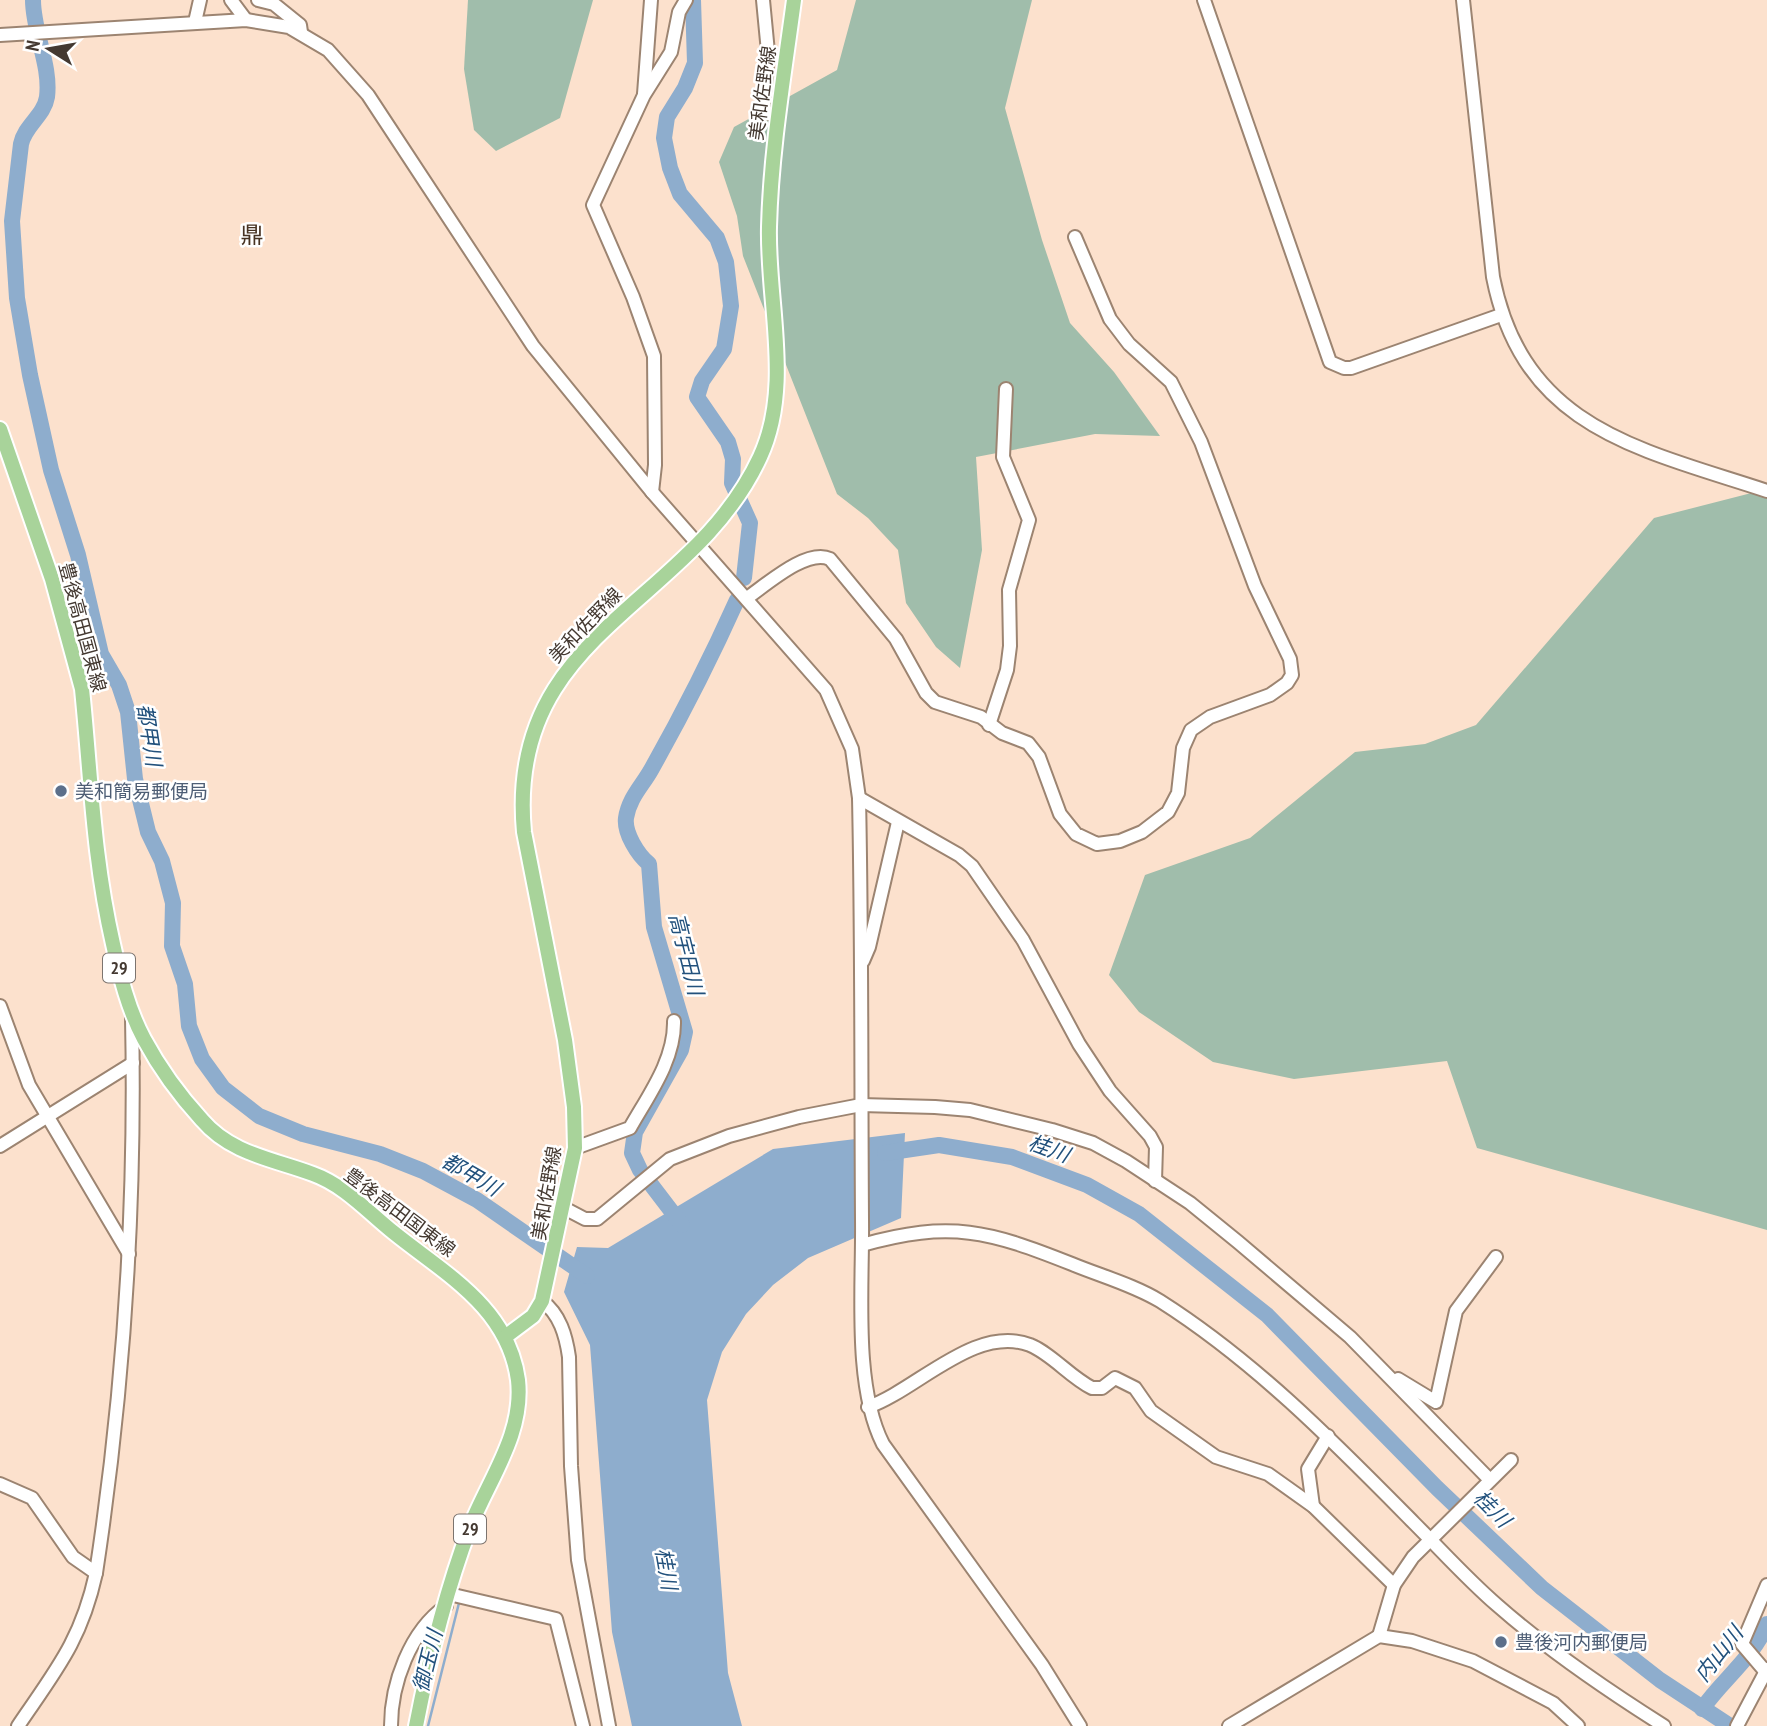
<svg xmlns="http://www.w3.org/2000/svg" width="1767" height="1726" font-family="'PT Sans Narrow','Noto Sans JP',sans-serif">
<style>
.green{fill:#a0bdab}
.water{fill:#8eadcd}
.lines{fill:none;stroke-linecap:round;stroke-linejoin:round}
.stream{stroke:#8eadcd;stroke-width:2.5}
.river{stroke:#8eadcd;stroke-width:16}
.minor-casing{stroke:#9c8471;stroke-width:16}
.major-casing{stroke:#fff;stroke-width:18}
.minor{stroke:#fff;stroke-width:12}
.major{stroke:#a8d39a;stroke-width:14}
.service-dot{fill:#5c6f8a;stroke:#fff;stroke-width:2.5}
.labels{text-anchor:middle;stroke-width:5;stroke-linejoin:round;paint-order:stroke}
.shield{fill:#fff;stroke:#7c746f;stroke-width:2}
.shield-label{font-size:18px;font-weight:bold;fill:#443931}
.street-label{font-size:19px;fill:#443931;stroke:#fff}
.service-label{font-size:19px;fill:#4e5e75;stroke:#fff;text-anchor:start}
.water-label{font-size:21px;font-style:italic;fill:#22517c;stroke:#fff}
.quarter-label{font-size:23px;fill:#473323;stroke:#fff}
</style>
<rect width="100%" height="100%" fill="#fce1cd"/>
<!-- green -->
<g class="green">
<path d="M468,0H593L560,118L496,151L474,130L464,69Z"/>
<path d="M856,0H1032L1005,108L1042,240L1070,323L1114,372L1160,436L1095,434L976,457L982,550L960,668L936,647L906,603L898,550L868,518L837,494L743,256L737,216L719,162L734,127L837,70Z"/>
<path d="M1767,489V1230L1477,1148L1447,1061L1294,1079L1213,1062L1139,1012L1109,975L1145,875L1250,838L1355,752L1425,744L1476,725L1654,518Z"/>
</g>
<!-- water -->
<path class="water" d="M905,1133L901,1218L808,1258L773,1285L746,1314L722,1352L707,1400L728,1673L742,1726H632L612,1632L590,1345L564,1292L577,1247L608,1248L773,1149Z"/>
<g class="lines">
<!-- stream -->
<path class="stream" d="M428,1726L459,1603"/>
<!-- river -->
<g class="river">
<path d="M33,0C33,32 51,65 47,97C44,116 25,125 21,144L12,221L17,298L30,375L51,470L78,555L101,654L119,685L128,712L135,779L148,832L162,861L173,903L172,946L185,984L189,1026L202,1059L223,1088L259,1116L303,1134L380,1154L423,1171L477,1200L587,1276"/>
<path d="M693,0L695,63L685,88L667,117L664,138L670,168L680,194L717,238L726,262L731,306L724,349L702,381L697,397L728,442L733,459L732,483L750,523L744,578"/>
<path d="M885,1153L939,1145L1012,1157L1087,1185L1139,1214L1267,1315L1437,1488L1542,1588L1660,1680L1730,1726"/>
<path d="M682,1225L640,1170L632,1153L635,1132L681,1050L685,1032L654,927L649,864C638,855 624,833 626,818C629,798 642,786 651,770C682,715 711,658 737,600"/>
<path d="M1702,1709C1723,1679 1753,1658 1767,1624"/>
</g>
<defs>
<g id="minor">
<path d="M231,0L246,20"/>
<path d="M258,0L274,4L300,25L301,32"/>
<path d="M763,0L768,52L764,107L766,112L778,116"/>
<path d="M1204,0L1330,362L1344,368H1351L1501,315"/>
<path d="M1463,0L1493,277C1523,429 1640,449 1767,491"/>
<path d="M195,22L200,0"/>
<path d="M0,35L246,20L289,27L328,50L368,95L533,346L652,492L826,690L852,749L859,798C862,938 861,1079 862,1219C863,1286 853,1385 883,1444L1042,1665L1080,1726"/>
<path d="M644,94L651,0"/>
<path d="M652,492L655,465L654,356L633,297L593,205L644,95L671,52L679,12L686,0"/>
<path d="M747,598C766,585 807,548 830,559L896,639L926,693L935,702L981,717L1002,733L1028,743L1039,757L1060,814L1076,834L1097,844L1120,841L1142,832L1168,812L1178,793L1183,748L1191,730L1210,717L1270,695L1287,683L1292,675L1290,659L1255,586L1201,442L1171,382L1129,344L1110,319L1075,237"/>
<path d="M989,725L1007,670L1010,646L1009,590L1029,520L1003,457L1006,389"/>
<path d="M859,798L959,855L972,866L1023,940L1079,1044L1110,1091L1150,1136L1156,1147L1155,1181"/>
<path d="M863,961L869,947L898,822"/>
<path d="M0,1006L29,1085L129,1254"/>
<path d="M0,1146L133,1063"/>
<path d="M575,1148L630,1128C648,1096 675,1060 674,1021"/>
<path d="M564,1208L585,1219H597L670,1159L729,1136L799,1117L861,1105L935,1107L970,1110L1052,1130L1093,1143L1126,1161L1190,1203L1238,1242L1350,1337L1490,1480"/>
<path d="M862,1245C951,1220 989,1231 1072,1264C1101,1276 1134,1285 1160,1301C1256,1362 1335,1443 1414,1523C1442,1551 1468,1580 1497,1605C1548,1650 1607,1690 1664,1726"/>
<path d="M542,1301C560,1314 566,1336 569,1357L571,1466L578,1560L609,1726"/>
<path d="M1398,1379L1436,1402L1456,1311L1496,1257"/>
<path d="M868,1407C917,1390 975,1324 1030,1345C1052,1354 1070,1377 1092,1388H1102L1115,1378L1135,1388L1151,1411L1216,1457L1268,1474L1313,1506L1394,1585"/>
<path d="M0,1484L32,1498L73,1557L96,1573"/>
<path d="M1313,1506L1308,1469L1328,1436"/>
<path d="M449,1594L556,1619L583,1726"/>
<path d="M1379,1636L1394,1585L1413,1557L1511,1460"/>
<path d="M1765,1671L1742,1644L1767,1585"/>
<path d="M18,1726C56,1670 81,1641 96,1573C124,1389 136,1204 132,1018"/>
<path d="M391,1726C391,1684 410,1631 446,1606"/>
<path d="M1229,1726L1379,1636L1412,1641L1473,1661L1553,1703L1578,1726"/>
<path d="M1737,1726L1767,1669"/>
</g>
<g id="major">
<path d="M0,429L52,579L82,689C91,777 93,857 113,944C120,976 128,1009 144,1039C159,1067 180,1096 202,1120C231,1154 273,1159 313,1174C344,1185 368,1212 393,1232C445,1274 508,1307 518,1380C524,1434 489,1479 470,1527C446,1591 429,1659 416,1726"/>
<path d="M505,1337L533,1316L542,1301L575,1148L574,1107L565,1040L524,832C505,631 691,607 760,457C793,386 767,302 769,227C771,150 784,75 794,0"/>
</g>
</defs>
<!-- minor casing -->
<use href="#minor" class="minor-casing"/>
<!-- major casing -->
<use href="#major" class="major-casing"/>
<!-- minor -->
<use href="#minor" class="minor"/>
<!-- major -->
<use href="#major" class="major"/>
</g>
<!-- markers -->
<g class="service-dot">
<circle cx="61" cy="791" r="7"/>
<circle cx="1501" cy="1642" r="7"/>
</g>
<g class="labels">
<!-- shield labels -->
<g class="shield">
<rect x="103" y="953.5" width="32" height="29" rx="5"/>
<rect x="454" y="1514.5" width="32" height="29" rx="5"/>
</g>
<g class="shield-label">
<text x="119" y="974">29</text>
<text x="470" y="1535">29</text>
</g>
<!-- street labels -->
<g class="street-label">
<text transform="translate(762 93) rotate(-82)" y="7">美和佐野線</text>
<text transform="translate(585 625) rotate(-46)" y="7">美和佐野線</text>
<text transform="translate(83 627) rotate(75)" y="7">豊後高田国東線</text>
<text transform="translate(546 1193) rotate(-80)" y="7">美和佐野線</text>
<text transform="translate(400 1212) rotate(37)" y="7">豊後高田国東線</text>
</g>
<!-- service labels -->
<g class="service-label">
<text x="75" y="798">美和簡易郵便局</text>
<text x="1515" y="1649">豊後河内郵便局</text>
</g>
<!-- water labels -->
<g class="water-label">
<text transform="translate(149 735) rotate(81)" y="7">都甲川</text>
<text transform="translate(686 954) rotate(76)" y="7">高宇田川</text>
<text transform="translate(1049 1149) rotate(20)" y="7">桂川</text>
<text transform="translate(471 1175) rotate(30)" y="7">都甲川</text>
<text transform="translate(1492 1509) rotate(45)" y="7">桂川</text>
<text transform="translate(666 1569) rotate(80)" y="7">桂川</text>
<text transform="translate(1719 1654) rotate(-52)" y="7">内山川</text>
<text transform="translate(428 1661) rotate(-76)" y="7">御玉川</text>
</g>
<!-- quarter labels -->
<g class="quarter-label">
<text x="252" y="243">鼎</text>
</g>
</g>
<!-- north arrow -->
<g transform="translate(49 49) rotate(281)" stroke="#ffffff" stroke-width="5" paint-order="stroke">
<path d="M0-5L12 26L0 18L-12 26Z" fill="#443931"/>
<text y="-10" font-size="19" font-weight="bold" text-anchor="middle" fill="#443931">N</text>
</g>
</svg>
